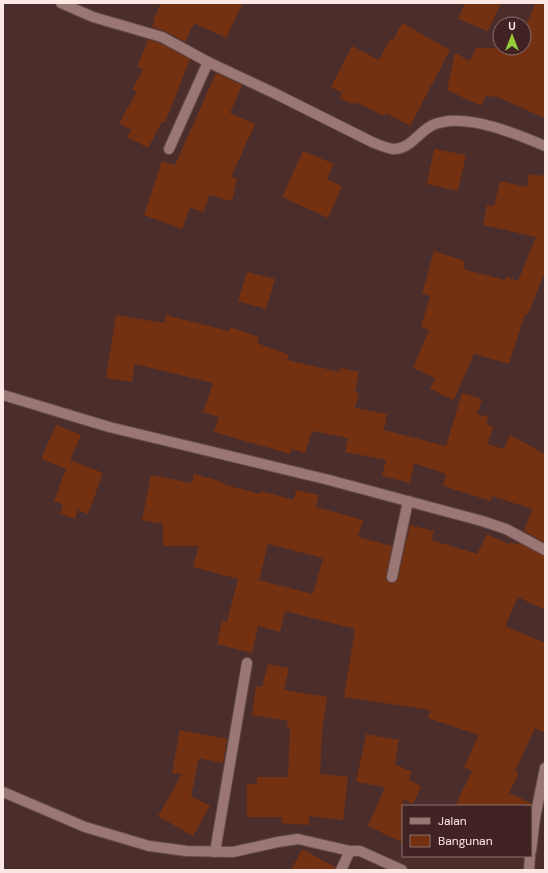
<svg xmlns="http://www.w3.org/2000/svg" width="548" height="873" font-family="'DM Sans',sans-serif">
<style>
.building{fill:#733112;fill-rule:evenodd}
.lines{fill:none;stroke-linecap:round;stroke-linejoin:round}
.minor-casing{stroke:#654b4a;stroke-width:12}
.minor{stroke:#9a7674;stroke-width:10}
</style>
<rect width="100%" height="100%" fill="#4b2d2b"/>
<!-- building -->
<g class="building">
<path d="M161,3H243L226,38L194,23L185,42L165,31L152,27L155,20H153Z"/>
<path d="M465,3H501L488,31L458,19Z"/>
<path d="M536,3H545V118L493,95L492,98L486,95L481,106L447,90L455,53L470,61L476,48H528L524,46V29Z"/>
<path d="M402,23L450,50L410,126L386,113L384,116L356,102L354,105L340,98L342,93L331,87L352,46L379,60L391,38L393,40Z"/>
<path d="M148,40L160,43L190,59L165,123L162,122L148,148L127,137L131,130L119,123L137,92L132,90L143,69L137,67Z"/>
<path d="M216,73L242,85L230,113L255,124L231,177L237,178L232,201L209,195L204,212L190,208L182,229L144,215L162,161L175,165Z"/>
<path d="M434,149L466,155L458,191L427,184Z"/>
<path d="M303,151L334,164L327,179L342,186L328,218L282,197Z"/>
<path d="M529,174L545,176V271L528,315L525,314L509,364L474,354L454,400L430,389L435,378L413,368L429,330L421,327L430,296L422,294L434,251L465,261L463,269L505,280L507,277L518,281L536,237L483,225L487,205L494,206L500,181L527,187Z"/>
<path d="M247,272L275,279L266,309L238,301Z"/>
<path d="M116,315L164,323L166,315L229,331L230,327L259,337L257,343L289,355L287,360L340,372L341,368L359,372L355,392L359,393L355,408L387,414L384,430L446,446L462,393L482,399L477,414L489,417L486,424L493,427L488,444L504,449L510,435L545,454V543L524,531L532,509L492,496L491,501L443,486L446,474L414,463L410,483L382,476L386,460L345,452L348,438L312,431L305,453L292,449L290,454L214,432L219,417L203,412L213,383L135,364L132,382L106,378Z"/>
<path d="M56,425L81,435L70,460L103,473L88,514L78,510L75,519L60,514L63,505L54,501L66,469L41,459Z"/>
<path d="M194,474L223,482L222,484L261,494V491L294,500L296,490L319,495L316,507L363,520L358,537L392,546L386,576V579L390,583H394L398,578L410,525L434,531L431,540L477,554L487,534L510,545L511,542L518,545L519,543L545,556V610L518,597L505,626L545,643V733L535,728L515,771L519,773L509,793L531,803V806H455L472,771L464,767L479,735L428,718L430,710L344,697L355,629L285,611L280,632L258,626L252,653L217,644L222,621L227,622L238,579L193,567L199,546H163V524L142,520L151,475L192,483ZM268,544L323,558L313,594L259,580Z"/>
<path d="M268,664L289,668L284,690L327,697L322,733L320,774L348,777L343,820L309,816V825L281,823L282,817H247V784H257V777H288L290,728H287L288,721L252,715L256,686L262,687Z"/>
<path d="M180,730L227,739L223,763L199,758L191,796L210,806L193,836L158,816L182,774L172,773Z"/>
<path d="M366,734L399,740L395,764L412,772L409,780L421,786L413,804L403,799V843L368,826L385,787L356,782Z"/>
<path d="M302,849L335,867V870H291Z"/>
</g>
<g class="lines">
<defs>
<g id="minor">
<path d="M61,3L93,17L162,37L208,62L276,94L372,142C379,145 386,148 393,149C409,150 418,133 431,126C434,124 439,123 443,122C473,116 517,134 545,146"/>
<path d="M169,149L208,62"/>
<path d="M3,395L109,427L329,480L482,521L506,529L545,550"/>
<path d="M392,577L408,501"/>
<path d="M3,792L85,827L149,846L187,851L233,852L278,842L298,839L350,851H360L402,870"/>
<path d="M531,851L535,818L545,768"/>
<path d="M215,852L247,663"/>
<path d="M341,870L350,851"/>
<path d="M529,870L530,856"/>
</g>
</defs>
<!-- minor casing -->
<use href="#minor" class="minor-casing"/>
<!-- minor -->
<use href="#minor" class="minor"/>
</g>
<!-- border -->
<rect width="548" height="873" fill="none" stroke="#fce7e5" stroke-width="8"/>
<!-- legend -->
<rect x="402" y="805" width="130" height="52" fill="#402322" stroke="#8b7170"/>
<rect x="410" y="818" width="20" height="6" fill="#9a7674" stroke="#8b7170"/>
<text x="438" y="825" font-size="12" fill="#fce7e5">Jalan</text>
<rect x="410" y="835" width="20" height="12" fill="#733112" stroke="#8b7170"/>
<text x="438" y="845" font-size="12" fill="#fce7e5">Bangunan</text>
<!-- north arrow -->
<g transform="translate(512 36)"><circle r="19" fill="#402322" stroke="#8b7170"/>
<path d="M0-3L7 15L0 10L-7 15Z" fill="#96cc3a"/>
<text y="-6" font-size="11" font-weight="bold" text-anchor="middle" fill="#fce7e5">U</text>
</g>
</svg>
